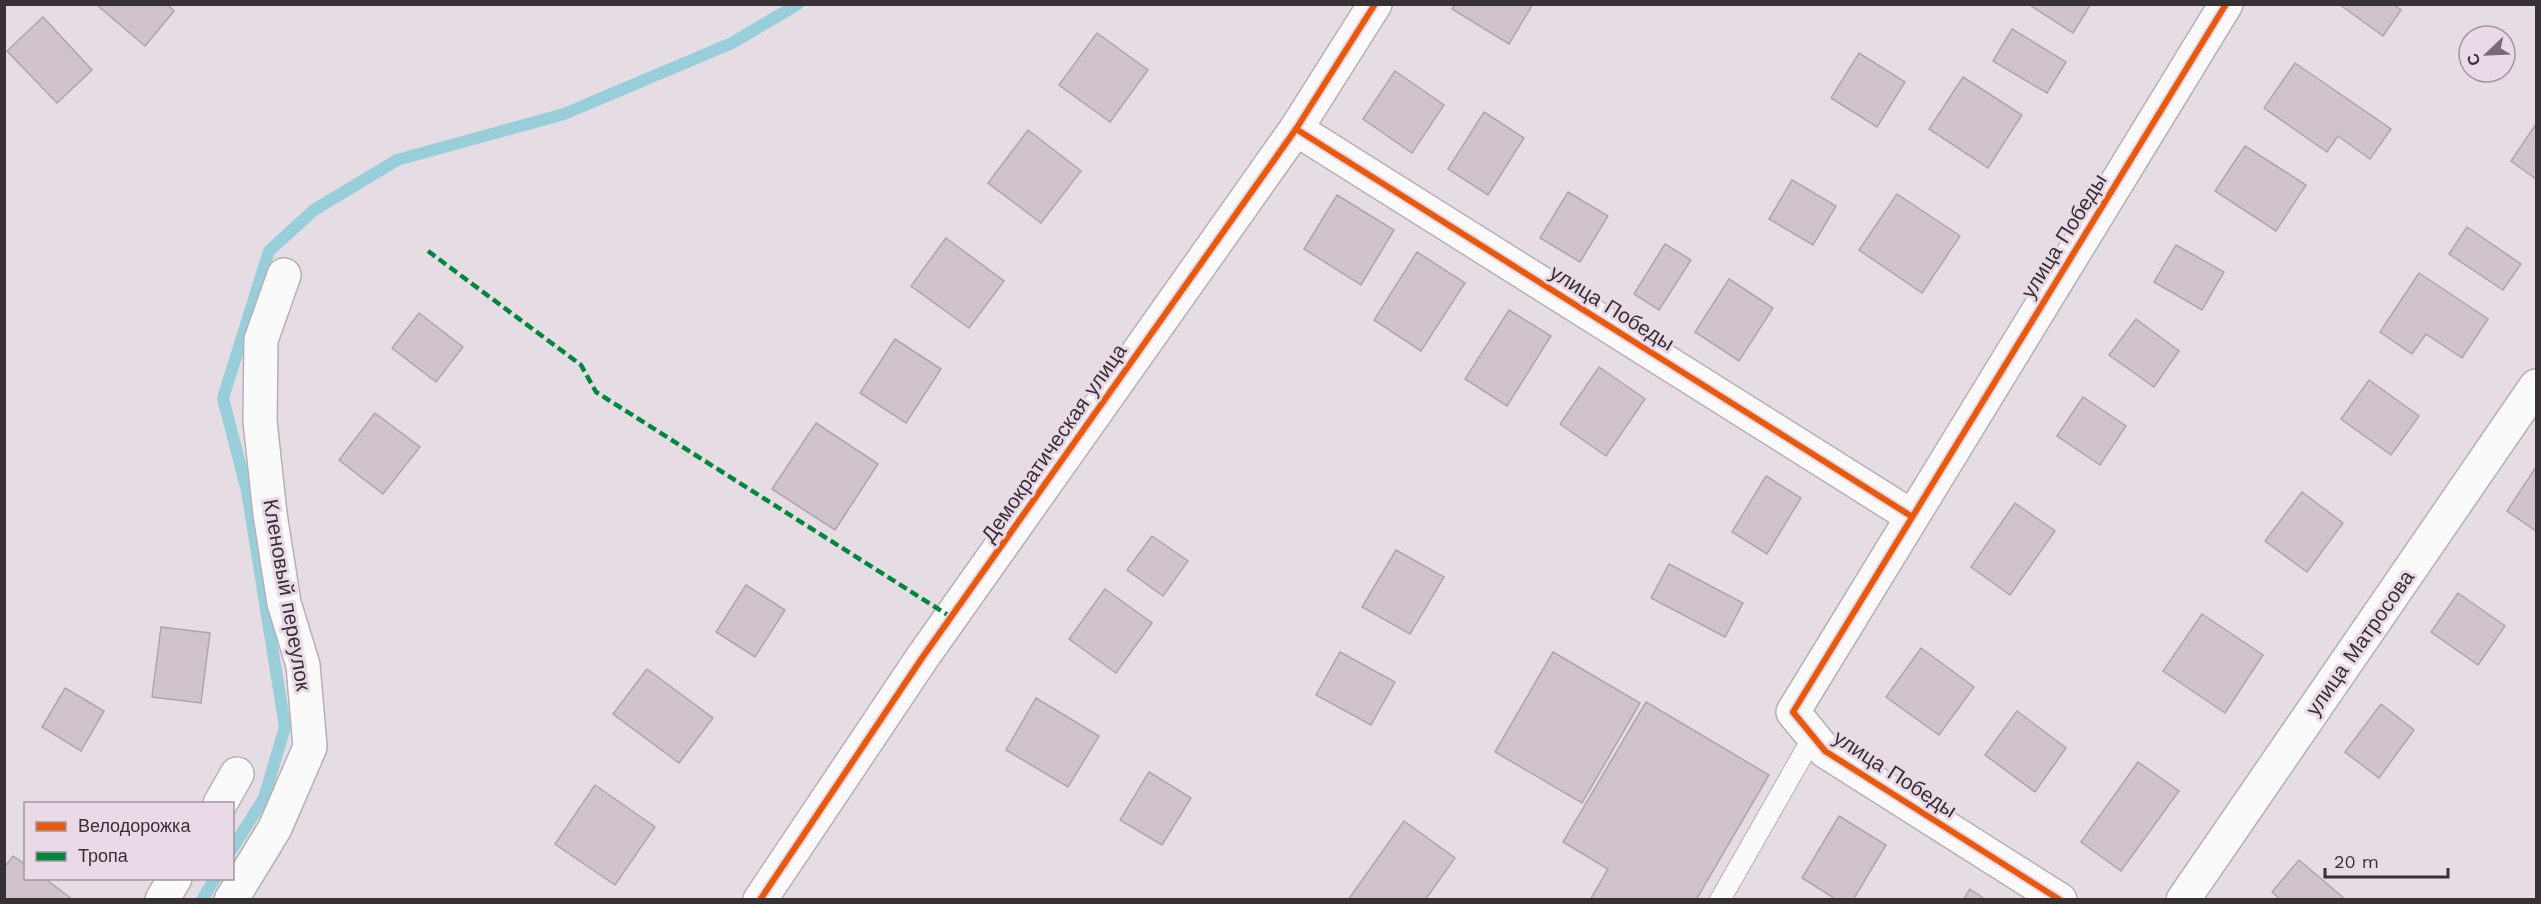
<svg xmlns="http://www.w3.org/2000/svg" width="2541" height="904" font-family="'Work Sans',sans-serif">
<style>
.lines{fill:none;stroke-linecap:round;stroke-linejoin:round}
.stream{stroke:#98ceda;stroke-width:12}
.building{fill:#d0c3cd;stroke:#aca5ab;stroke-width:1.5}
.lane-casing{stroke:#b6afb4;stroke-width:22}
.street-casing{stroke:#b6afb4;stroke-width:36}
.lane{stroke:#fbfafb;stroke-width:20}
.street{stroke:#fbfafb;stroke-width:33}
.quiet{stroke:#00873e;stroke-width:4.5;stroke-dasharray:9 4.5;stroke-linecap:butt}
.cycleway-casing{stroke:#ead9e7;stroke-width:10}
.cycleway{stroke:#e8590c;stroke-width:6}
.labels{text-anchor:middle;stroke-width:6;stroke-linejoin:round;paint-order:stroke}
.street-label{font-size:21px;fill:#373136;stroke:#ead9e7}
</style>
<rect width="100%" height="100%" fill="#e6dde4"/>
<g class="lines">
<!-- stream -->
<g class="stream">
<path d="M232,849L264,798L285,727L247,491L223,398L269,251L314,210L397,160L564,114L732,43L798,4"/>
<path d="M202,900L215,878"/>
</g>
</g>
<!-- building -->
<g class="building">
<path d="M167,4L174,11L145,46L97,5Z"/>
<path d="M1455,4H1533L1509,44L1452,9Z"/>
<path d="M2028,4H2091L2073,33Z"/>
<path d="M2339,4H2393L2401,10L2383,36Z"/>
<path d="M43,17L92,70L57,103L7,51Z"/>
<path d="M2012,29L2066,62L2047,93L1993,61Z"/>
<path d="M1097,33L1148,70L1110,122L1059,85Z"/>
<path d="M1859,53L1905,82L1877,127L1831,98Z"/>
<path d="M2295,63L2391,129L2370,159L2338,136L2327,152L2264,108Z"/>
<path d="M1395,71L1444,105L1412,153L1363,119Z"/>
<path d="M1963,77L2022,115L1988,168L1929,129Z"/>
<path d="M1484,112L1524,138L1488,195L1448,169Z"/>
<path d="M2536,124V179L2511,161Z"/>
<path d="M1028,130L1081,171L1041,223L988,183Z"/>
<path d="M2245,146L2306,185L2276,231L2215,191Z"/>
<path d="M1792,180L1836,206L1813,245L1769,219Z"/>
<path d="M1568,192L1608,216L1580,262L1540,238Z"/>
<path d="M1897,194L1960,236L1922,293L1859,250Z"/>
<path d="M1337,195L1394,230L1361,285L1304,249Z"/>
<path d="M2467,227L2521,264L2503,290L2449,254Z"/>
<path d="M946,238L1004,281L969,328L911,286Z"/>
<path d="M1665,244L1691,260L1659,310L1634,294Z"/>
<path d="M2176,245L2224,272L2202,310L2154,282Z"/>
<path d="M1417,252L1465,283L1421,351L1374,320Z"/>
<path d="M2419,273L2488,319L2462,358L2426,334L2412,354L2380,332Z"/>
<path d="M1729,279L1773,308L1739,361L1695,332Z"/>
<path d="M1509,310L1551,336L1507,406L1465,379Z"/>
<path d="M419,313L463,347L436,382L392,348Z"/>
<path d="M2136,319L2179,351L2154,387L2109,355Z"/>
<path d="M895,339L941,369L906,423L860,393Z"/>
<path d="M1599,367L1645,399L1606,456L1560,424Z"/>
<path d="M2369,380L2419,416L2391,455L2341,419Z"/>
<path d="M2083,397L2126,426L2100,465L2057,436Z"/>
<path d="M375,413L420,447L383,494L339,460Z"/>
<path d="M816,423L878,464L835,530L772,489Z"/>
<path d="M2536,467V531L2507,511Z"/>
<path d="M1766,476L1801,498L1767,554L1732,532Z"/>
<path d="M2302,492L2343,523L2307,572L2265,541Z"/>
<path d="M2015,503L2055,531L2010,595L1971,567Z"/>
<path d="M1152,536L1188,561L1163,596L1127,570Z"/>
<path d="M1396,550L1444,577L1410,634L1362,607Z"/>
<path d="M1669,564L1743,603L1725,637L1651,598Z"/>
<path d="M746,585L785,610L755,657L716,632Z"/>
<path d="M1105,589L1152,623L1116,673L1069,639Z"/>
<path d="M2458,593L2505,626L2478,665L2431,632Z"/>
<path d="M2202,614L2263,655L2225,713L2163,671Z"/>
<path d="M161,627L210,633L201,703L152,697Z"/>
<path d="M1921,648L1974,687L1939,735L1886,697Z"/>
<path d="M1340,652L1395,682L1371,725L1316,695Z"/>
<path d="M1553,652L1640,703L1582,803L1495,752Z"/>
<path d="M647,669L713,718L679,763L613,714Z"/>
<path d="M65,688L104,711L81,751L42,727Z"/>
<path d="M1036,698L1099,736L1068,787L1006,750Z"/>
<path d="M1646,702L1769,775L1696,900H1590L1608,869L1563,842Z"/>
<path d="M2381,704L2414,730L2379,778L2345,752Z"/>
<path d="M2017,711L2066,748L2035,792L1985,755Z"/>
<path d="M2138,762L2179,791L2121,871L2081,842Z"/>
<path d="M1149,772L1191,798L1162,845L1120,820Z"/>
<path d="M595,785L655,827L615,885L555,844Z"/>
<path d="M1839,816L1886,845L1853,900H1837L1802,878Z"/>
<path d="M1404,821L1455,858L1425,900H1348Z"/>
<path d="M13,856L26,865V878H44L73,900H4V868Z"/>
<path d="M2299,860L2346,900H2281L2272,892Z"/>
<path d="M1970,889L1986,900H1963Z"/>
</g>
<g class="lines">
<defs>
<path id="lane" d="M1720,900L1813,737"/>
<g id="street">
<path d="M1296,129L1911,516"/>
<path d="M220,804L237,774"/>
<path d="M162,900L175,878"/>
<path d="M231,900L275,828L310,747L303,665L284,603L270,514L260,421L261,340L284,275"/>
<path d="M760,900L922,658L1296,129L1375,4"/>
<path d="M2060,900L1825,751L1793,712L2226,4"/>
<path d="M2183,900L2536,386"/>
</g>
</defs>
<!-- lane casing -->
<use href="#lane" class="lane-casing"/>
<!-- street casing -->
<use href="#street" class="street-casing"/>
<!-- lane -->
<use href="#lane" class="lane"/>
<!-- street -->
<use href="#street" class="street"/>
<!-- quiet -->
<path class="quiet" d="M428,251L581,365L596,392L951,617"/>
<defs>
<g id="cycleway">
<path d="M1296,129L1911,516"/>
<path d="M760,900L922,658L1296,129L1375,4"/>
<path d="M2060,900L1825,751L1793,712L2226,4"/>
</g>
</defs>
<!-- cycleway casing -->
<use href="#cycleway" class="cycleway-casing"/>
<!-- cycleway -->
<use href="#cycleway" class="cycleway"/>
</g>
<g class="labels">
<!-- street labels -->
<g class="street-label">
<text transform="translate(2064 236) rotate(-58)" y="7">улица Победы</text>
<text transform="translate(1612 308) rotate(32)" y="7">улица Победы</text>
<text transform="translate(1054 443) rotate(-55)" y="7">Демократическая улица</text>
<text transform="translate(287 595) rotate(80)" y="7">Кленовый переулок</text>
<text transform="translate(2360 643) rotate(-55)" y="7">улица Матросова</text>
<text transform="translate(1895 774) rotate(33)" y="7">улица Победы</text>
</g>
</g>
<!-- border -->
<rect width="2541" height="904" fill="none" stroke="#373136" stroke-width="12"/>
<!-- legend -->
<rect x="24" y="802" width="210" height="78" fill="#ead9e7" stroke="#a296a0" stroke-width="1.5"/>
<rect x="36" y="822" width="30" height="9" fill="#e8590c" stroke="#a296a0" stroke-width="1.5"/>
<text x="78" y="832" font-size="18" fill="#373136">Велодорожка</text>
<rect x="36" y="852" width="30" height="9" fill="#00873e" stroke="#a296a0" stroke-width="1.5"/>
<text x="78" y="862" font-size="18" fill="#373136">Тропа</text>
<!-- north arrow -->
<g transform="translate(2487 54) rotate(247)"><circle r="28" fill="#ead9e7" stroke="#a296a0" stroke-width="1.5"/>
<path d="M0-4.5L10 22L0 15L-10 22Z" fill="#746d73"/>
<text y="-9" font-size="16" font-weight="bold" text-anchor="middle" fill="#373136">С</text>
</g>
<!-- scale -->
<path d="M2325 868v9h123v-9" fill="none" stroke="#373136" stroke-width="3"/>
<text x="2334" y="868" font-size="18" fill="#373136" stroke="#ead9e7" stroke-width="4.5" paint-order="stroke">20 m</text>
</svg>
